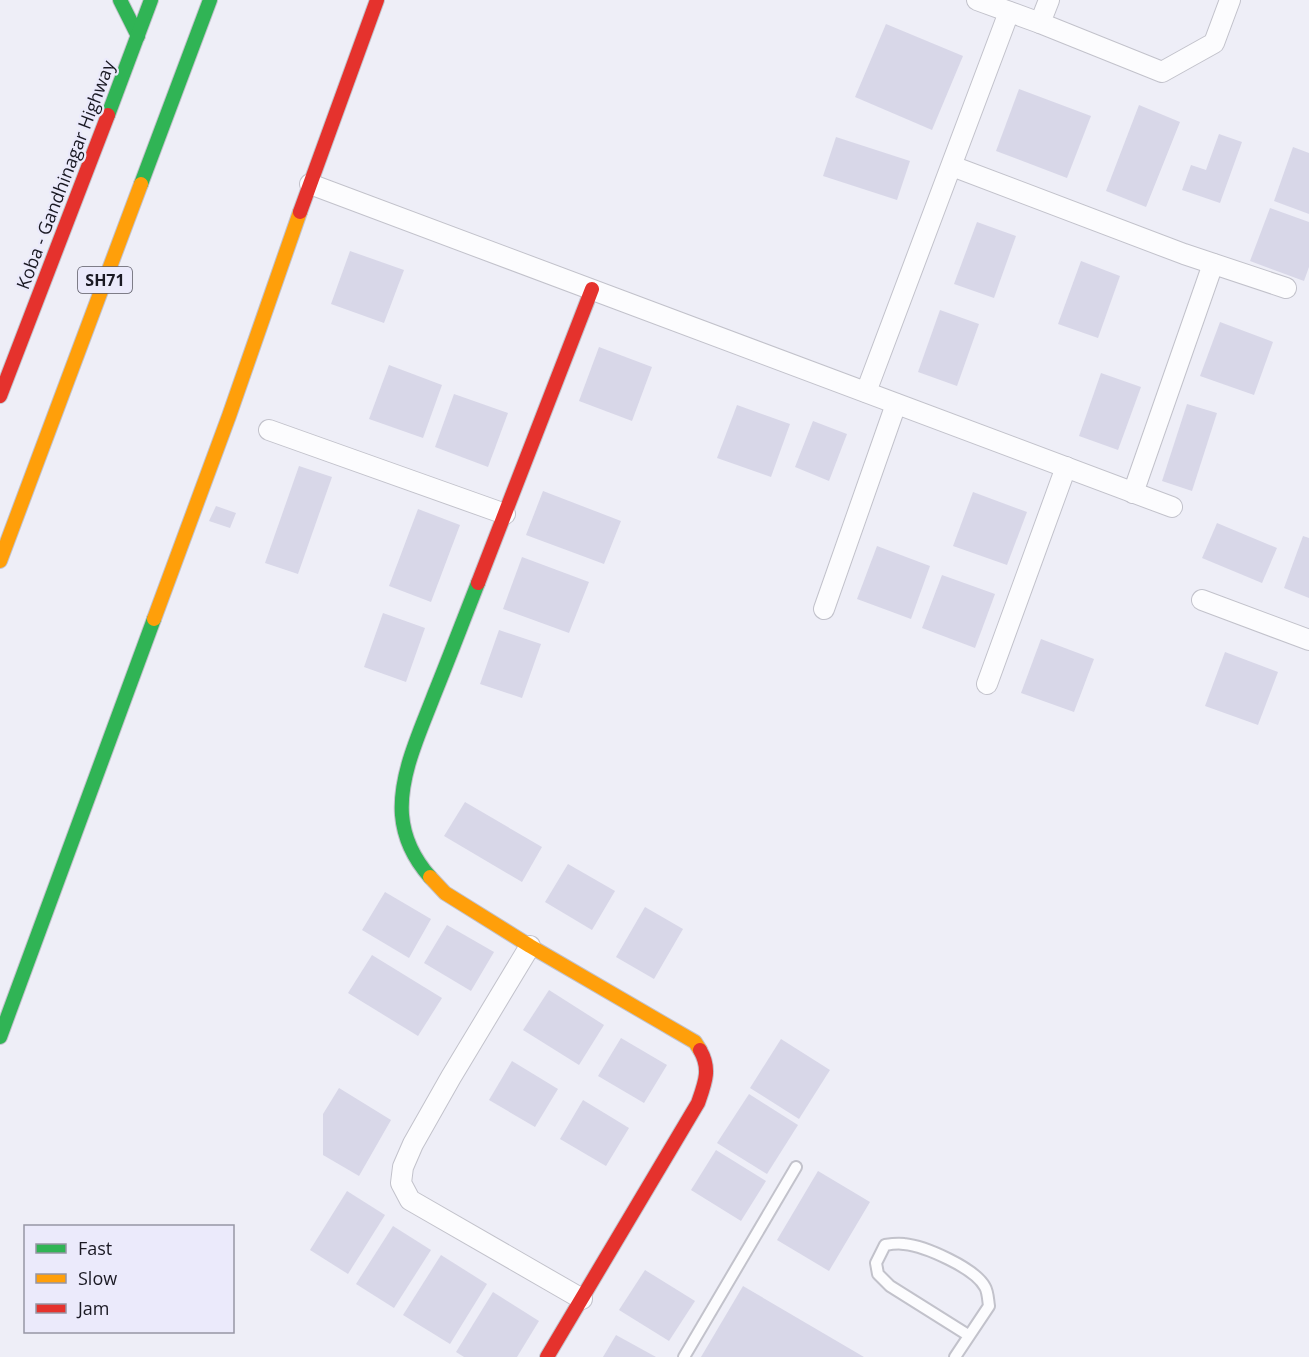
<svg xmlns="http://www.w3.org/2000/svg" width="1309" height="1357" font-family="'Open Sans',sans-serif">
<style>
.building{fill:#d8d7e8}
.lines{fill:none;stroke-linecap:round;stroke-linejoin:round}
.lane-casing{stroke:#c2c2cb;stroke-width:14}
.street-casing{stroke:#c2c2cb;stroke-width:22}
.fast-casing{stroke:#c2c2cb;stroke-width:16}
.slow-casing{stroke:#c2c2cb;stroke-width:16}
.jam-casing{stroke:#c2c2cb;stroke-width:16}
.lane{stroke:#fcfcfe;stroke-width:10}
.street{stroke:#fcfcfe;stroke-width:20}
.fast{stroke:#30b455;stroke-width:14}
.slow{stroke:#ff9f0a;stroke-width:14}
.jam{stroke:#e5322d;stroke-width:14}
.labels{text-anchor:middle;stroke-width:4.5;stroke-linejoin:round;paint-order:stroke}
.shield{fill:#ebeafb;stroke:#595864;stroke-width:1.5}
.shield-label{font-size:16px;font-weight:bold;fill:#1a1923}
.street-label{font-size:18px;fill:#1a1923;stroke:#ebeafb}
</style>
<rect width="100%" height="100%" fill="#eeeef7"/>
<!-- building -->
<g class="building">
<path d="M886,24L963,56L932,130L855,97Z"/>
<path d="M1019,89L1091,116L1067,178L996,151Z"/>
<path d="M1139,105L1180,122L1146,207L1106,191Z"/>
<path d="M1219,134L1242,142L1220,203L1182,190L1191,165L1206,170Z"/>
<path d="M836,137L910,161L897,200L823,176Z"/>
<path d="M1293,147L1309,153V214L1274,201Z"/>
<path d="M1270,208L1309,222V267L1304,281L1250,261Z"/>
<path d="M977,222L1016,236L994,298L954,284Z"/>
<path d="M350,251L404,270L384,323L331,304Z"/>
<path d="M1081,261L1120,276L1098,338L1058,324Z"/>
<path d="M940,310L979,324L957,386L918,372Z"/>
<path d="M1220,322L1273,342L1254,395L1200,376Z"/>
<path d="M599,347L652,367L632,421L579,401Z"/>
<path d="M389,365L442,385L423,438L369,419Z"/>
<path d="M1101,373L1141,387L1118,450L1079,436Z"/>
<path d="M454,394L508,413L488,467L435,447Z"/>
<path d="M1187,404L1217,413L1192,491L1162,481Z"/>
<path d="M737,405L790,424L771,477L717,458Z"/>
<path d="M813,421L847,434L829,481L795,467Z"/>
<path d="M299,466L332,477L298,574L265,563Z"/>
<path d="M543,491L621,521L604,564L526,535Z"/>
<path d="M973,492L1027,512L1007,565L953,546Z"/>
<path d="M216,506L236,513L230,528L209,521Z"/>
<path d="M418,509L460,525L431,602L389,586Z"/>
<path d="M1217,523L1277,548L1262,583L1202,558Z"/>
<path d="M1303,536L1309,538V598L1284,588Z"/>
<path d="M877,546L930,566L911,619L857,599Z"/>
<path d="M522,557L589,582L569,633L503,609Z"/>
<path d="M942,575L995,594L975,648L922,628Z"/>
<path d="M383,613L425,628L406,682L364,667Z"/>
<path d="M499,630L541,644L522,698L480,684Z"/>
<path d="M1041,639L1094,659L1074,712L1021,693Z"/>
<path d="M1225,652L1278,672L1258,725L1205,706Z"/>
<path d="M465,802L542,847L522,882L444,836Z"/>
<path d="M568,864L615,891L592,930L545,902Z"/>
<path d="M385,892L431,919L409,958L362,930Z"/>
<path d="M645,907L683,929L654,979L616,957Z"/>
<path d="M447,925L494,952L471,991L424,963Z"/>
<path d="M372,955L442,998L418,1036L348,993Z"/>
<path d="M549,990L604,1025L579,1065L523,1030Z"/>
<path d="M621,1038L667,1065L644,1103L598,1076Z"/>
<path d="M781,1039L830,1070L799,1119L750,1088Z"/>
<path d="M512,1061L558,1089L535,1127L489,1100Z"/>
<path d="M339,1088L391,1120L359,1176L323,1155V1114Z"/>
<path d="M749,1094L798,1125L767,1174L717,1143Z"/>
<path d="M583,1100L629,1128L606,1166L560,1139Z"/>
<path d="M716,1150L766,1181L741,1221L691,1190Z"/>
<path d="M818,1171L870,1202L829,1271L777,1240Z"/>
<path d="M347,1191L385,1215L348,1274L310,1250Z"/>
<path d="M393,1226L431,1250L394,1308L356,1284Z"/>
<path d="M441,1255L487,1284L450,1344L403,1315Z"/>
<path d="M645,1270L695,1301L669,1341L619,1310Z"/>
<path d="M743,1286L864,1357H701Z"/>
<path d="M493,1292L539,1321L517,1357H464L456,1352Z"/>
<path d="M616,1335L656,1357H603Z"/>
</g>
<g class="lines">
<defs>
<g id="lane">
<path d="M684,1357L796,1167"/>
<path d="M955,1357L989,1306C988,1300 988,1292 985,1287C975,1268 925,1246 904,1244C898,1243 891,1244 885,1245L876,1263L878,1274L890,1286L968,1335"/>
</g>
<g id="street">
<path d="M977,0L1040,23L1162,72L1214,43L1230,0"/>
<path d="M1040,23L1049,0"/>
<path d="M952,166L1184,254L1286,288"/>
<path d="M310,184L1172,507"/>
<path d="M866,392L1009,12"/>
<path d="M269,430L505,514"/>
<path d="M1133,493L1213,264"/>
<path d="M1202,600L1309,640"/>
<path d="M824,609L896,404"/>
<path d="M987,684L1066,467"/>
<path d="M530,946L451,1077L413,1144L403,1167L401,1183L410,1200L582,1299"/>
</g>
<g id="fast">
<path d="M120,0L138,36"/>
<path d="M108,115L151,0"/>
<path d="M141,184L210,0"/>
<path d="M430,877C415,860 404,839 402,815C399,775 420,732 434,695C449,658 463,621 478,583"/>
<path d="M0,1037L154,619"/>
</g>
<g id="slow">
<path d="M0,561L141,184"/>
<path d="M154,619L229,416L300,212"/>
<path d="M430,877L445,893L530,946L695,1042L700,1050"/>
</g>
<g id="jam">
<path d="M300,212L377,0"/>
<path d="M0,396L108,115"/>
<path d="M478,583L592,289"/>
<path d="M547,1357L698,1103C705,1083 711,1069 700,1050"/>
</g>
</defs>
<!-- lane casing -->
<use href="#lane" class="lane-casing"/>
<!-- street casing -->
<use href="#street" class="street-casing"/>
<!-- fast casing -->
<use href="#fast" class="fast-casing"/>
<!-- slow casing -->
<use href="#slow" class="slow-casing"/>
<!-- jam casing -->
<use href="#jam" class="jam-casing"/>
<!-- lane -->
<use href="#lane" class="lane"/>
<!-- street -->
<use href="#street" class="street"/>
<!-- fast -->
<use href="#fast" class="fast"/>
<!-- slow -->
<use href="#slow" class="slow"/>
<!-- jam -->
<use href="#jam" class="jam"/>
</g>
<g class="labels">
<!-- shield labels -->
<rect class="shield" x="78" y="267" width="54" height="26" rx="4.5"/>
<g class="shield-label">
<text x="105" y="286">SH71</text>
</g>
<!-- street labels -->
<g class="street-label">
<text transform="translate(66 175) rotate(-69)" y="6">Koba - Gandhinagar Highway</text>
</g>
</g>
<!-- legend -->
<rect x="24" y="1225" width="210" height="108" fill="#ebeafb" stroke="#9796a5" stroke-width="1.5"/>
<rect x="36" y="1244" width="30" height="9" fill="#30b455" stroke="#9796a5" stroke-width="1.5"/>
<text x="78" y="1255" font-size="18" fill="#1a1923">Fast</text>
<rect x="36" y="1274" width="30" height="9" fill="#ff9f0a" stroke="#9796a5" stroke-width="1.5"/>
<text x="78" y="1285" font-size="18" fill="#1a1923">Slow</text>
<rect x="36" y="1304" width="30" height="9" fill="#e5322d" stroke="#9796a5" stroke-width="1.5"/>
<text x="78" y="1315" font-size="18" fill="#1a1923">Jam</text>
</svg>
